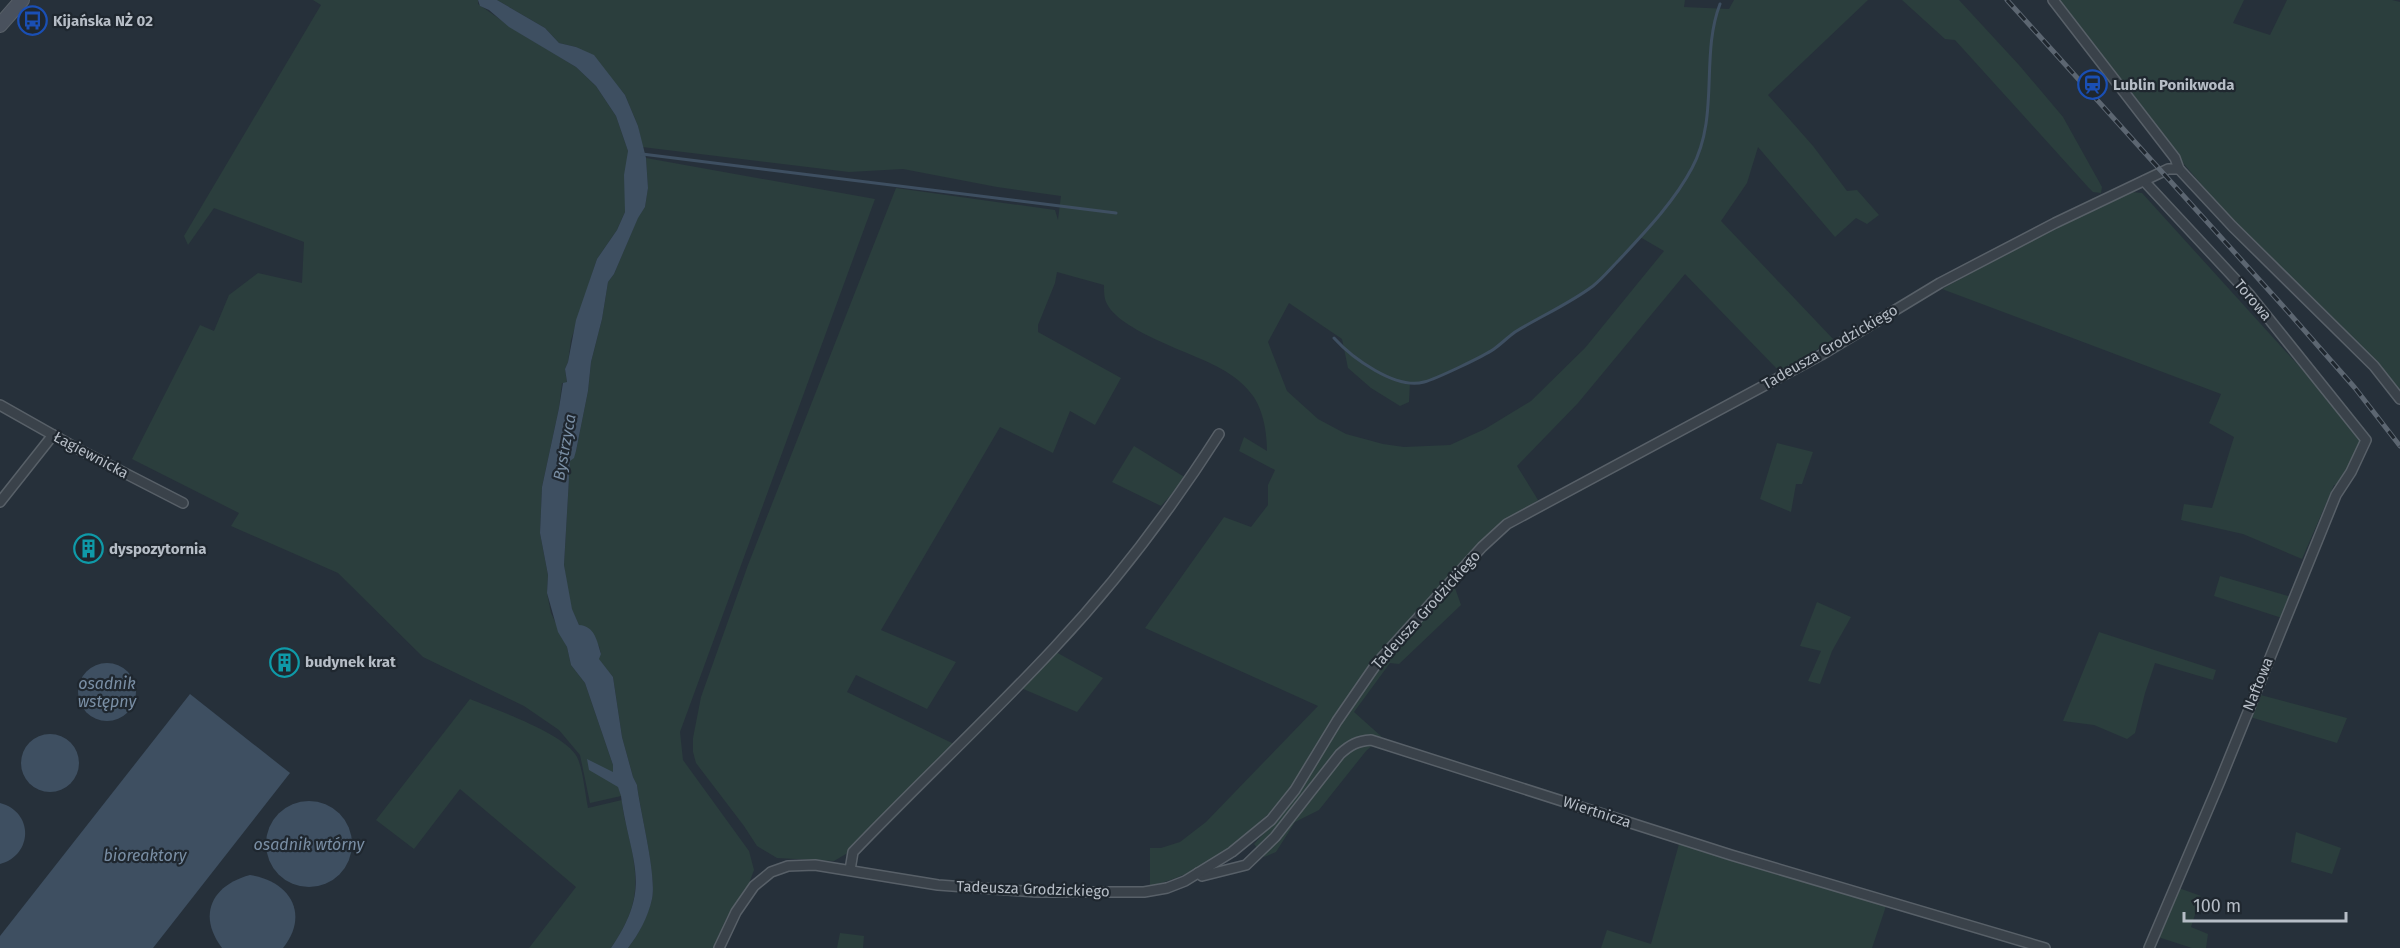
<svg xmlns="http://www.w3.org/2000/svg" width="2400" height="948" font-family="'Fira Sans',sans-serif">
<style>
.green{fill:#2b3e3d;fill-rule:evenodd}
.water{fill:#3e4f61}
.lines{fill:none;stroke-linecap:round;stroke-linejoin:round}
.stream{stroke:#3e4f61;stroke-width:3}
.minor-casing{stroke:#586068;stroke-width:12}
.secondary-casing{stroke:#586068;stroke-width:16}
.minor{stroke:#3a424a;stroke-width:9}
.secondary{stroke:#49515d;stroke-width:14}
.rail-casing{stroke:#5c6671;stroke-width:5}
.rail{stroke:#1f272f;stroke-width:3;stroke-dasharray:9;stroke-linecap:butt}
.labels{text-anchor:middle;stroke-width:4.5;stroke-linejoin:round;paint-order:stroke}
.poi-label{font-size:15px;font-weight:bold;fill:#b6bdc6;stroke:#1f272f;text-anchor:start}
.street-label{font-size:15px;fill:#b6bdc6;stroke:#1f272f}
.water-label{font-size:16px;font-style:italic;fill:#7a8fa5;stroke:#1f272f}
</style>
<rect width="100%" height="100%" fill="#26303a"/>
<!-- green -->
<g class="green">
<path d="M313,0H478V4L517,31L576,67L596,86L616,116L628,151L625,212L617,230L597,259L571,340L568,362L565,369L567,383H562L559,408L542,487L540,533L548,575L547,593L551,613L567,647L571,665L585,683L613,765L621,796L590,803L580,755L559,730L524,706L423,657L338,573L231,526L239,513L132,459L200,325L214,331L229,295L258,273L302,283L304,242L214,208L188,245L184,236L321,5Z"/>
<path d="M497,0H1685L1684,7L1729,9L1734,0H1868L1768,95L1813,146L1847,191L1857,190L1879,215L1867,224L1856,218L1835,237L1758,147L1747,183L1721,221L1834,340L1779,371L1685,274L1578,403L1517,466L1538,500L1493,531L1455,572V588L1461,605L1399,664L1390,663L1354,712L1382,737L1366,751L1319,810L1295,822L1276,852L1264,857L1254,844L1285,811L1279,803C1243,840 1201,875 1150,886V848H1161L1180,842L1206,822L1318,706L1145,628L1224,517L1251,527L1268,505V485L1275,470L1239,451L1244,437L1267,451C1267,432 1263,406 1249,391C1241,381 1228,372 1216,366C1190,352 1113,329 1105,299C1104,295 1104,289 1104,285L1057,272L1055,283L1038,325V332L1121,378L1095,425L1070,411L1053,453L1000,427L881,630L956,662L927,709L856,675L847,692L954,744L851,851L834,861L777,858L757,846L744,826L696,763L693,752V738L701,697L748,565L896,188L1055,210L1058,220L1061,196L997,187L903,169L849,172L642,147L638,126L625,95L611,78L576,47L559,43L545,28ZM1640,237L1664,251L1585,348L1531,401L1485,429L1450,445L1404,447L1383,444L1346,434L1318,419L1287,391L1268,342L1289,303L1342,339L1348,368L1371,388L1400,406L1409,402L1410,382L1423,383L1492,351L1513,334L1570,302L1596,284Z"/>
<path d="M1902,0H1959L2019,65L2063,117L2102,187L2101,193L2093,192L2088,187L1955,40L1945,39Z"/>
<path d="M2058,0H2244L2233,23L2270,35L2287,0H2392L2400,2V391L2385,373L2218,204L2178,157Z"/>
<path d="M646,158L875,199L680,732L683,760L749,851L754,870L748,886L727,917L713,948H628C639,934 647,917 652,899C657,877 640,811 637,785L633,777L622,737L613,677L598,659L601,654L599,646L579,625L572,610L568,594L564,565L570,460L576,451L588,391L591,362L602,319L608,282L614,274L638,217L645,207L648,188Z"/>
<path d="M2132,192L2142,193L2366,440L2341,488L2334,485L2302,559L2243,534L2181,520L2184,504L2212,508L2234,437L2209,423L2221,394L1942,289L2031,240Z"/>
<path d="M1777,443L1813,452L1802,484H1796L1791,512L1760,499Z"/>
<path d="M1134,446L1186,478L1161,506L1112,482Z"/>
<path d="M2220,576L2291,597L2282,618L2214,596Z"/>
<path d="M1817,602L1851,617L1832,651L1820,684L1808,681L1821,651L1800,646Z"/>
<path d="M2099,632L2216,670L2213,680L2155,663L2145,693L2135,733L2127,739L2094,725L2063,721Z"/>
<path d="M1054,651L1103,678L1077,712L1021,688Z"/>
<path d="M2257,694L2347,718L2337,743L2250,717Z"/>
<path d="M470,699C494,709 566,734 577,757C583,769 585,793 588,808L622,800C623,817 629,834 632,851C640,892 634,914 611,948H529L576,887L460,789L414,849L376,820Z"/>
<path d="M2296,832L2341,848L2332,874L2291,862Z"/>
<path d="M1679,844L1886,906L1872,948H1601L1607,930L1651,944Z"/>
<path d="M2176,887L2201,896L2191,927L2208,934L2206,948H2192L2158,937Z"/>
<path d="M840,933L864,936L863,948H837Z"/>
</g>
<!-- water -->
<g class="water">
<path d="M478,0H497L545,28L559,43L576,47L594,55L625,95L638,126L646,158L648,188L645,207L638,218L614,274L608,282L602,319L591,362L588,391L576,451L574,458L570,461L564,565L572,609L579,625C595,626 597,641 601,654L599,659L613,677L622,737L633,777L637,785C640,812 657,875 652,899C648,917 639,934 628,948H611C654,885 630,862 621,796L618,787L589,770L587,759L613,772V765L585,683L571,665L567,647L558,632L547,593L548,575L540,533L542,487L559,408L563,383L567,382L565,369L568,362L576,320L597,259L617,230L625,212L624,175L628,151L616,116L596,86L576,67L509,27L489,10L480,6Z"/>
<circle cx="107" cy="692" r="29"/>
<path d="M190,694L290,773L153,948H0V936Z"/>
<circle cx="50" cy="763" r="29"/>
<circle cx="309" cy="844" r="43"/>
<path d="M0,803C34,812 33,855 0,864Z"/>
<path d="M250,875C290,881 310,914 283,948H222C197,915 212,885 250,875Z"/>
</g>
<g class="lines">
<!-- stream -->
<g class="stream">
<path d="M642,154L1116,213"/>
<path d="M1334,338C1352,358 1396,390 1424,382C1436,379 1484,356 1494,349C1501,344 1508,337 1515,332C1541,316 1569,304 1593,286C1603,278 1611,268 1619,260C1645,232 1674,202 1692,168C1720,116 1700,56 1720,4"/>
</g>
<defs>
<g id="minor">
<path d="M2053,0L2175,158L2179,169L2232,226L2374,366L2400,399"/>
<path d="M2144,181L2249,294L2366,440L2351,472L2336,495L2220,781L2149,948"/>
<path d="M0,405L76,448L183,503"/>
<path d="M0,502L53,435"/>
<path d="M850,870L853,852C919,783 990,717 1055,647C1116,582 1171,509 1219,434"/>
<path d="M1198,873L1202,876L1246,865L1275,837L1340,754C1350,745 1357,741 1371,740L1731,855L2045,948"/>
<path d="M719,948L736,912L754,886L771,872L788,866L815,865L938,885L1036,892H1144L1167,888L1185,881L1232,852L1271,820L1295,790L1337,721L1377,663L1482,547L1507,524L1821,355L1940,283L2055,223L2162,172L2168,169H2179"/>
</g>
<path id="secondary" d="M0,25L22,0"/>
</defs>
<!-- minor casing -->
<use href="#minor" class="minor-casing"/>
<!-- secondary casing -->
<use href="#secondary" class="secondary-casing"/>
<!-- minor -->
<use href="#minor" class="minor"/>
<!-- secondary -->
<use href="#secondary" class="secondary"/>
<defs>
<path id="rail" d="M2007,0L2282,305L2355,388L2400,446"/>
</defs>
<!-- rail casing -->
<use href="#rail" class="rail-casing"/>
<!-- rail -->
<use href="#rail" class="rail"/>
</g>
<!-- icons -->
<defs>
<symbol id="bus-ring" viewBox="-11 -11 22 22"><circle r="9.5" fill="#1f272f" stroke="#1a4fb4" stroke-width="1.5"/><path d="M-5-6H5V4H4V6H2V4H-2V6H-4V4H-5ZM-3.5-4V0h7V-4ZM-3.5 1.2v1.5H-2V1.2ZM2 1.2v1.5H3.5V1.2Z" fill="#1a4fb4"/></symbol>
<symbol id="station-ring" viewBox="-11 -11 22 22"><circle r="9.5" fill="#1f272f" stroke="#1a4fb4" stroke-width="1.5"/><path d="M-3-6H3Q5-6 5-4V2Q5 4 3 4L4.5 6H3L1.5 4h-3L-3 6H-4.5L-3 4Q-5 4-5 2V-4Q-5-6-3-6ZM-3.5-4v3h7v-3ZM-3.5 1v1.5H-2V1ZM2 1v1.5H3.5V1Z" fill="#1a4fb4"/></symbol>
<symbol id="building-ring" viewBox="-11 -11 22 22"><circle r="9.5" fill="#1f272f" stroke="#0f9aa8" stroke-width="1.5"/><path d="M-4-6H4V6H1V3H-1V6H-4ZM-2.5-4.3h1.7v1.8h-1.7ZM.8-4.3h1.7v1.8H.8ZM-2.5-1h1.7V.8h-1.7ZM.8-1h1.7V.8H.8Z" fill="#0f9aa8"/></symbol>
</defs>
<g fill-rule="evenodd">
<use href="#bus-ring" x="16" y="4" width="33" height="33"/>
<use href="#station-ring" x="2076" y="68" width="33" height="33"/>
<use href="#building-ring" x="72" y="532" width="33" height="33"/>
<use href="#building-ring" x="268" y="646" width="33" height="33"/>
</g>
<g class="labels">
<!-- poi labels -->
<g class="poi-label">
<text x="53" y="26">Kijańska NŻ 02</text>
<text x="2113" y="90">Lublin Ponikwoda</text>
<text x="109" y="554">dyspozytornia</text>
<text x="305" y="667">budynek krat</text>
</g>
<!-- street labels -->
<g class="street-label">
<text transform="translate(2253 300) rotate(50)" y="5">Torowa</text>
<text transform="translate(1830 347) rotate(-30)" y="5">Tadeusza Grodzickiego</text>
<text transform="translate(91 455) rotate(28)" y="5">Łagiewnicka</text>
<text transform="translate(1426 610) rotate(-48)" y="5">Tadeusza Grodzickiego</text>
<text transform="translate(2258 684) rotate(-68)" y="5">Naftowa</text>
<text transform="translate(1597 812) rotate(18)" y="5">Wiertnicza</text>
<text transform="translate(1033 889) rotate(2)" y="5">Tadeusza Grodzickiego</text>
</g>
<!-- water labels -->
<g class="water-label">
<text transform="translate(564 447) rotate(-80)" y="6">Bystrzyca</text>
<text x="107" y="689">osadnik<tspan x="107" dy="18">wstępny</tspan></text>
<text x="309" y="850">osadnik wtórny</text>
<text x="145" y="861">bioreaktory</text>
</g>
</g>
<!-- scale -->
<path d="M2184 912v9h162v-9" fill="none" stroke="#b6bdc6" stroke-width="3"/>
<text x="2193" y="912" font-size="18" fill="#b6bdc6" stroke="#1f272f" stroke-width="4.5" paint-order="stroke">100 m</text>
</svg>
